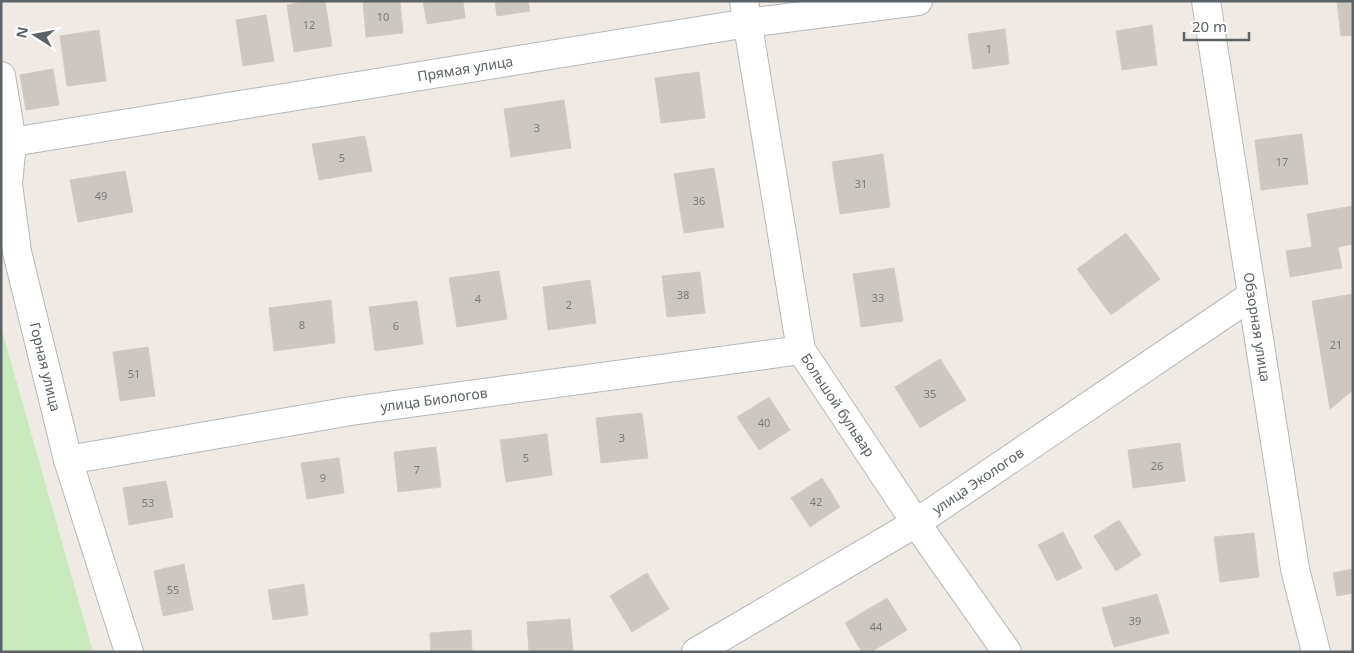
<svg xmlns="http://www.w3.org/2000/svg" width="1354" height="653" font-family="'Noto Sans',sans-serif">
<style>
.green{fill:#c8eabd}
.building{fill:#cdc7c2;stroke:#d5cac1}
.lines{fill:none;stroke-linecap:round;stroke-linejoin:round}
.minor-casing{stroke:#b4b9bc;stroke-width:30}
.minor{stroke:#fff;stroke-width:28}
.labels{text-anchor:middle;stroke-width:4.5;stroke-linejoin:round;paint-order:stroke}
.number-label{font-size:11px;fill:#787c7d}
.street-label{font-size:14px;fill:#5b6366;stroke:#fff}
</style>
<rect width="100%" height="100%" fill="#f0eae4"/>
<!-- green -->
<path class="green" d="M1,327L93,652H1Z"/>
<!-- building -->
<g class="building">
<path d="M309,1H325L332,46L294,52L287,5Z"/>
<path d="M363,1H400L403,33L366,37Z"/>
<path d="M423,1H463L465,18L427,24Z"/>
<path d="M495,1H528L530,11L497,16Z"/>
<path d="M1337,1H1353V35L1341,36Z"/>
<path d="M266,15L274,61L243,66L236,20Z"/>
<path d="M1152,25L1157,65L1122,70L1116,31Z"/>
<path d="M1005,29L1009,64L973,69L968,34Z"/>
<path d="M99,30L106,81L67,86L60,36Z"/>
<path d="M53,69L59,105L26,110L20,75Z"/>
<path d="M699,72L705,118L661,123L655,78Z"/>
<path d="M564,100L571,148L511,157L504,109Z"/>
<path d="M1302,134L1308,184L1261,190L1255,140Z"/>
<path d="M365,136L372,171L319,180L312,144Z"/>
<path d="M883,154L890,207L840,214L832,162Z"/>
<path d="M714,168L724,227L684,233L674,174Z"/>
<path d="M125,171L133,212L78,222L70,180Z"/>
<path d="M1353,206V244L1338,247L1342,268L1290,277L1286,251L1312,247L1307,214Z"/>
<path d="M1126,233L1160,279L1111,315L1077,269Z"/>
<path d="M894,268L903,321L861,327L853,274Z"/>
<path d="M499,271L507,319L457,327L449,278Z"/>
<path d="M700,272L705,313L667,317L662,276Z"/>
<path d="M590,280L596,323L548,330L543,287Z"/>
<path d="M1353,294V390L1330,409L1312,301Z"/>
<path d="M331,300L335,343L274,351L269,308Z"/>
<path d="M417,301L423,344L375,351L369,307Z"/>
<path d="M148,347L155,396L120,401L113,352Z"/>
<path d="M940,359L966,400L920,428L895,387Z"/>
<path d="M769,397L790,430L759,450L737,417Z"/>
<path d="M642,413L648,458L601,463L596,418Z"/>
<path d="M547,434L552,475L506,482L500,440Z"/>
<path d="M1180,443L1185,481L1133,488L1128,450Z"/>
<path d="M436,447L441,487L398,492L394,452Z"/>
<path d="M339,458L344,493L307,499L301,463Z"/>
<path d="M822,478L840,507L810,527L791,498Z"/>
<path d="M166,481L173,517L129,525L123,488Z"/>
<path d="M1119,520L1141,555L1116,571L1094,536Z"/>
<path d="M1063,532L1082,568L1057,581L1038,545Z"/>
<path d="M1254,533L1259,577L1220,582L1214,537Z"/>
<path d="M184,564L193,610L163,616L154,571Z"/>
<path d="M1353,569V593L1337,596L1333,573Z"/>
<path d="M647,573L669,609L632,632L610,596Z"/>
<path d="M304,584L308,615L273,620L268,590Z"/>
<path d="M1157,594L1169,633L1114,647L1102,608Z"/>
<path d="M887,598L907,630L871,652H862L845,623Z"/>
<path d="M570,619L573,652H529L527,622Z"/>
<path d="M471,630L472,652H431L430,633Z"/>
</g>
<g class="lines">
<defs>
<g id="minor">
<path id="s1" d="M744,1L801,350L916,523L1007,652"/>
<path id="s2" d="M1206,1L1295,569L1316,652"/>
<path id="s3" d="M1,76L12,142L8,184L17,252L68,460L129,652"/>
<path id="s4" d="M12,142L748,23L918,1"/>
<path id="s5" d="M68,460L351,411L801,350"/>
<path id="s6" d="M696,652L916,523L1251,296"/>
</g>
</defs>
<!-- minor casing -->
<use href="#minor" class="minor-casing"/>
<!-- minor -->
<use href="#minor" class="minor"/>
</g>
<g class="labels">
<!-- number labels -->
<g class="number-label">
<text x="383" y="21">10</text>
<text x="309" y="29">12</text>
<text x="989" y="53">1</text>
<text x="537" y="132">3</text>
<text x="342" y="162">5</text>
<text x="1282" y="166">17</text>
<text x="861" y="188">31</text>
<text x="101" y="200">49</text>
<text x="699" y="205">36</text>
<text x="683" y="299">38</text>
<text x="878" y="302">33</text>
<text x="478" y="303">4</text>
<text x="569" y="309">2</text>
<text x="302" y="329">8</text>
<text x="396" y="330">6</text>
<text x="1336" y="349">21</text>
<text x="134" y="378">51</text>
<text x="930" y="398">35</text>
<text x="764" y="427">40</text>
<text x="622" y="442">3</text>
<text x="526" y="462">5</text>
<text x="1157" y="470">26</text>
<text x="417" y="474">7</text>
<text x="323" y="482">9</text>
<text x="816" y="506">42</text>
<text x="148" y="507">53</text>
<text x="173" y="594">55</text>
<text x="1135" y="625">39</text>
<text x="876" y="631">44</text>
</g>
<!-- street labels -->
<g class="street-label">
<text dy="5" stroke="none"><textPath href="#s4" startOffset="459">Прямая улица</textPath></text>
<text dy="5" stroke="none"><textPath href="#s2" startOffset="330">Обзорная улица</textPath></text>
<text dy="5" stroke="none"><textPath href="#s3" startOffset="296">Горная улица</textPath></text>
<text dy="5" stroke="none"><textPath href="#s5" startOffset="371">улица Биологов</textPath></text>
<text dy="5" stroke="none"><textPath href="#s1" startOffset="420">Большой бульвар</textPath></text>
<text dy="5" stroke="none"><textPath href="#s6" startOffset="330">улица Экологов</textPath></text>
</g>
</g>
<!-- border -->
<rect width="1354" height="653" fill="none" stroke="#5b6366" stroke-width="5"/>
<!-- north arrow -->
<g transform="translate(35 35) rotate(281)" stroke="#ffffff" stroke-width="4" paint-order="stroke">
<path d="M0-4L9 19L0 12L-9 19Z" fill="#5b6366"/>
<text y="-8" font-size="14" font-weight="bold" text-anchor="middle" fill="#5b6366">N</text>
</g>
<!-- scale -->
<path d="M1184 32v8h65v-8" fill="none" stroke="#5b6366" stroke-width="2.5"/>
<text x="1192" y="32" font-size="15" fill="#5b6366" stroke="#ffffff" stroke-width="4" paint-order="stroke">20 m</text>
</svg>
